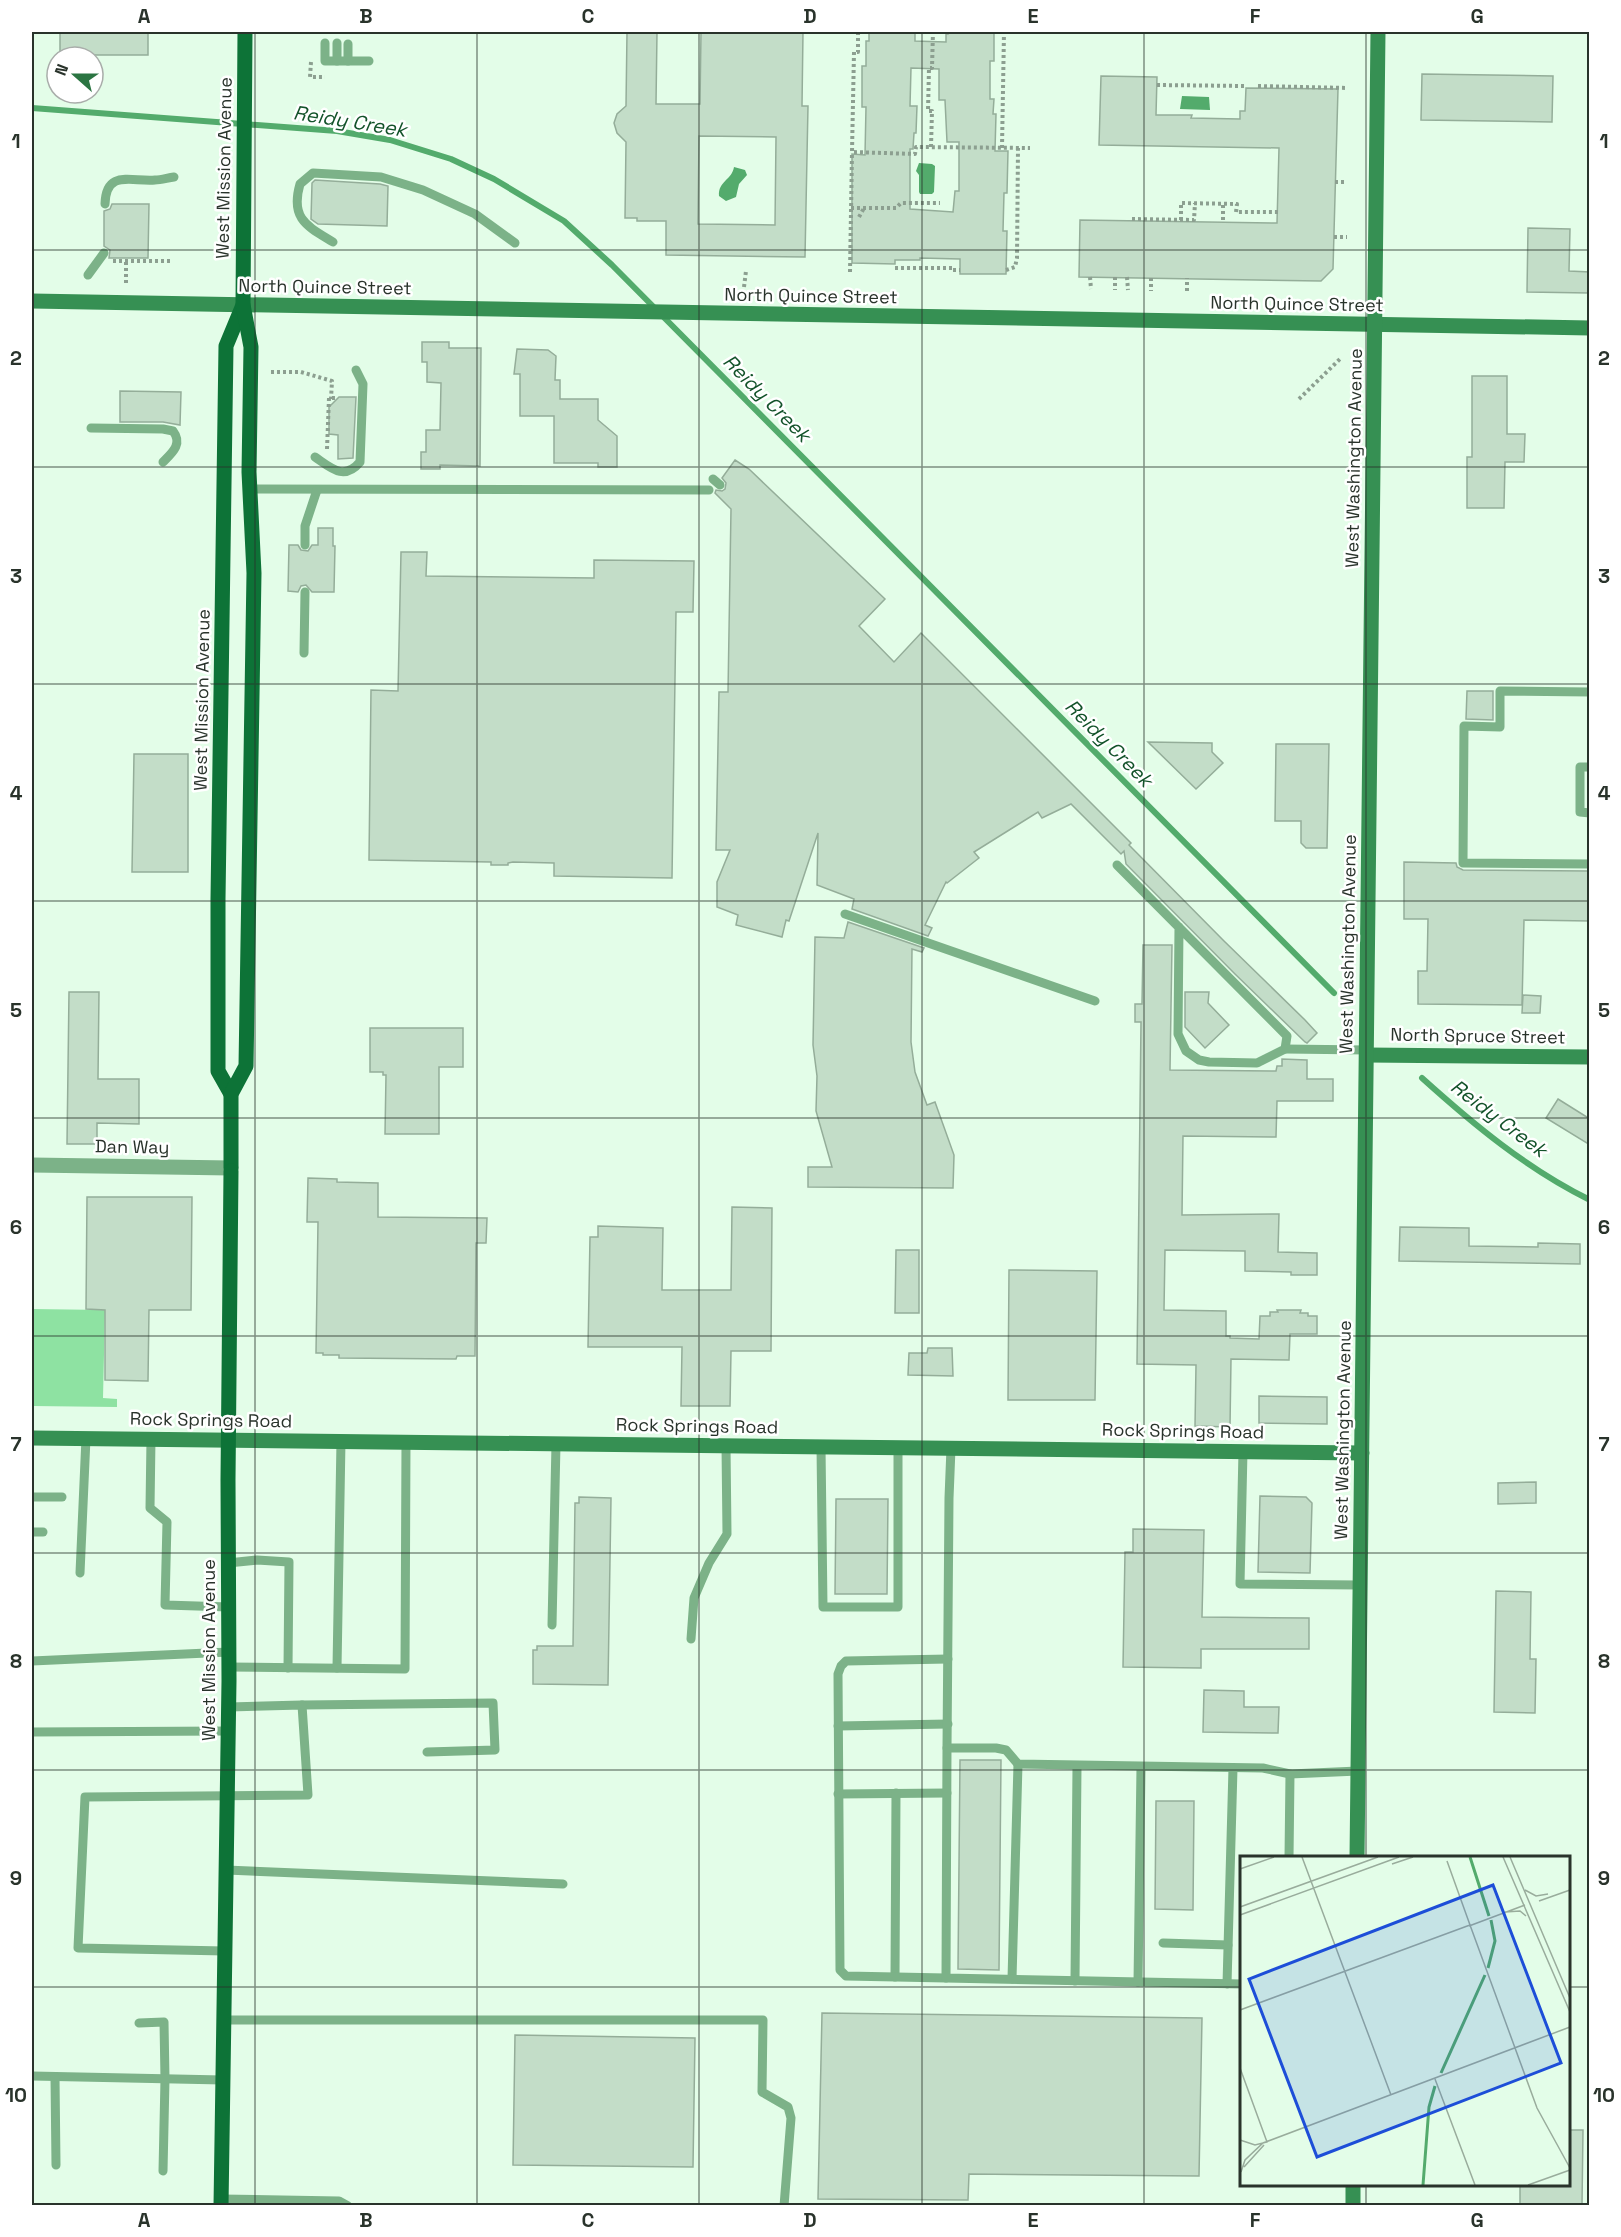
<svg xmlns="http://www.w3.org/2000/svg" width="1621" height="2237" font-family="'Space Grotesk',sans-serif">
<style>
.green{fill:#8ee2a2}
.water{fill:#53ab6c}
.lines{fill:none;stroke-linecap:round;stroke-linejoin:round}
.stream{stroke:#53ab6c;stroke-width:6}
.building{fill:#c3ddc8;stroke:#94ad99;stroke-width:1.5;fill-rule:evenodd}
.path{stroke:#8c9f90;stroke-width:4;stroke-dasharray:3 3;stroke-linecap:butt}
.lane{stroke:#7cb288;stroke-width:9}
.street{stroke:#7cb288;stroke-width:15}
.secondary{stroke:#369053;stroke-width:15}
.primary{stroke:#0d7337;stroke-width:15}
.grid{fill:none;stroke:#29332b;stroke-width:1.5;stroke-opacity:0.55}
.labels{text-anchor:middle;stroke-width:5;stroke-linejoin:round;paint-order:stroke}
.street-label{font-size:18px;fill:#29332b;stroke:#fff}
.water-label{font-size:20px;font-style:italic;fill:#13532a;stroke:#fff}
.inset-river{fill:none;stroke:#53ab6c;stroke-width:3}
.inset-road{fill:none;stroke:#99ac9c;stroke-width:1.5}
.view{fill:#1d4ed8;fill-opacity:0.15;stroke:#1d4ed8;stroke-width:3}
.inset-edge{fill:none;stroke:#29332b;stroke-width:3}
.neatline{fill:none;stroke:#29332b;stroke-width:2}
.grid-label{font-size:20px;text-anchor:middle;font-weight:bold;fill:#29332b}
</style>
<rect width="100%" height="100%" fill="#e3fde8"/>
<!-- green -->
<path class="green" d="M32,1309L105,1310L103,1398L117,1399V1407L32,1406Z"/>
<!-- water -->
<g class="water">
<path d="M1182,96L1209,97L1210,110L1180,109Z"/>
<path d="M919,163L932,164L935,166L934,192L932,194H920L919,192V175L916,171Z"/>
<path d="M734,167L745,170L747,175L739,184L736,197L726,201L719,196C718,181 732,180 734,167Z"/>
</g>
<g class="lines">
<!-- stream -->
<g class="stream">
<path d="M32,108L337,131L390,140L451,159L494,179L564,221L612,265L1334,993"/>
<path d="M1422,1078C1473,1124 1527,1169 1590,1200"/>
</g>
</g>
<!-- building -->
<g class="building">
<path d="M60,32H148V55H84V57H69V54L60,53Z"/>
<path d="M627,32H657L656,104H700L701,32H803L802,106H808L805,257L666,255V221H637V218H625L626,142L617,133L614,123L617,114L626,106ZM699,136L776,137L775,225L698,224Z"/>
<path d="M869,32H915V41L946,42V34H948V32H994V61H990V99H994L993,114H996L995,151H1008L1007,193H1004L1003,231H1007L1006,274H960V259L920,258V260H895V264L852,263V154L865,155L866,107H862V66H866V41H869ZM911,68L939,69V100H945L947,142H959V191H955L953,212L910,209V149H913L914,133H916L917,106H910Z"/>
<path d="M1422,74L1553,76L1552,122L1421,120Z"/>
<path d="M1101,76L1157,77L1156,115H1192L1191,118L1240,119V111H1245L1246,88L1338,89L1333,269L1321,281L1079,277L1080,220L1277,223L1279,148L1099,145Z"/>
<path d="M315,180L380,184L388,186L387,226L318,224L311,219L312,183Z"/>
<path d="M112,204H149L148,258H109L110,250L104,246V211L110,209Z"/>
<path d="M1528,228L1570,229L1569,271L1590,272L1589,293L1527,292Z"/>
<path d="M422,342H449V348H481L480,466L440,465V469H421V452H426V430H440L441,383L427,382V362H422Z"/>
<path d="M517,349L548,350L556,356L555,380H560V399H598V420L617,436V467H598V463H554V416H520V374H514Z"/>
<path d="M1472,376H1507V434H1525L1524,462H1505L1504,508H1467V457H1472Z"/>
<path d="M120,391L181,392L180,425L163,422H120Z"/>
<path d="M339,397H356L353,458L338,459V435L329,434V407Z"/>
<path d="M735,460L749,469L885,599L859,626L894,662L921,633L1131,843L1129,845L1224,941L1305,1020L1317,1033L1307,1043L1305,1042L1235,974L1126,864L1124,851L1121,854L1071,804L1042,818L1038,812L974,852L979,858L947,883L946,882L925,925L932,928L928,936L852,909L854,899L817,885L818,833L789,921L786,920L782,937L736,925L738,915L717,907V882L730,850H716L719,692H728L731,509L715,493L716,490L722,491L725,489L726,483L722,478Z"/>
<path d="M318,528H333V546H335L334,592H312L306,585L301,586L298,592L288,591L289,545H298L301,550L308,551L312,545H318Z"/>
<path d="M401,552H427L426,576L594,578V560L694,561L693,612H676L672,878L554,876V863L513,862L508,863V865H491V862L369,860L371,690L398,691Z"/>
<path d="M1467,691H1493V720L1466,719Z"/>
<path d="M1148,742L1212,743V752L1223,763L1196,789Z"/>
<path d="M1276,744H1329L1327,848H1306L1301,843V821H1275Z"/>
<path d="M134,754H188V872H132Z"/>
<path d="M1404,862L1456,863L1457,867L1463,870L1590,871V921L1524,920L1522,1005L1418,1004V971H1427L1428,919H1404Z"/>
<path d="M848,922L924,948L922,952L912,949L911,1042L915,1072L927,1105L935,1102L954,1155L953,1188L808,1187V1167H832L816,1111L817,1076L813,1045L815,937L844,938Z"/>
<path d="M1143,945H1172L1170,1070L1276,1071L1277,1066H1282V1059L1307,1060V1079H1333V1101H1277L1276,1137L1183,1136L1182,1215L1279,1214L1278,1252L1317,1253V1275H1291V1272L1245,1271V1251L1165,1250L1164,1310L1226,1311V1336H1230V1338L1259,1339L1260,1316H1270V1312H1278L1277,1310H1301L1300,1313H1308V1316H1317V1334H1290L1289,1360L1231,1359L1230,1427L1195,1426L1196,1365L1137,1364L1141,1022H1135V1004H1142Z"/>
<path d="M69,992H99L98,1079H139V1124L97,1123V1144H67Z"/>
<path d="M1185,992H1209L1208,1003L1229,1025L1205,1048L1185,1027Z"/>
<path d="M1523,995L1541,996L1540,1013H1522Z"/>
<path d="M370,1028H463V1067H439V1134H385L386,1075H383V1072H370Z"/>
<path d="M1558,1099L1590,1119V1145L1546,1118Z"/>
<path d="M308,1178L337,1179V1182L378,1183V1217L487,1218L486,1243H476L475,1356H457L456,1359L339,1358V1355H323V1353H316L318,1222H307Z"/>
<path d="M87,1197H192L191,1310H149L148,1381L105,1380V1310L86,1309Z"/>
<path d="M732,1207L772,1208L771,1351H731L730,1406H681L682,1347H588L590,1237H598V1226L663,1228L662,1290H731Z"/>
<path d="M1400,1227L1469,1228V1246L1538,1247V1243L1580,1244V1264L1399,1261Z"/>
<path d="M896,1250H919V1313H895Z"/>
<path d="M1009,1270L1097,1271L1095,1400H1008Z"/>
<path d="M928,1348H952L953,1376L908,1375L909,1353H927Z"/>
<path d="M1259,1396L1327,1397V1424L1259,1423Z"/>
<path d="M1536,1482V1503L1498,1504V1483Z"/>
<path d="M1260,1496L1306,1497L1312,1503L1310,1573L1258,1572Z"/>
<path d="M579,1497L611,1498L608,1685L533,1684V1650H537V1646H573L575,1503H579Z"/>
<path d="M836,1499H888L887,1594H835Z"/>
<path d="M1133,1529L1204,1530L1202,1617L1309,1618V1649H1201V1668L1123,1667L1125,1552H1133Z"/>
<path d="M1496,1591L1531,1592L1530,1659H1536L1535,1713L1494,1712Z"/>
<path d="M1204,1690L1244,1691V1707H1279L1278,1733L1203,1732Z"/>
<path d="M960,1760H1001L999,1970L958,1969Z"/>
<path d="M1156,1801H1194L1193,1910L1155,1909Z"/>
<path d="M822,2013L1202,2018L1199,2176L969,2174L968,2200L818,2199Z"/>
<path d="M515,2035L695,2038L693,2167L513,2165Z"/>
<path d="M1569,2130H1583L1582,2205H1520V2184H1569Z"/>
</g>
<g class="lines">
<!-- path -->
<g class="path">
<path d="M858,32V52H854L852,152L915,154L916,147L1030,148"/>
<path d="M311,62L310,77H325"/>
<path d="M1157,85L1246,86"/>
<path d="M1258,86L1348,88"/>
<path d="M931,147L932,111H928L929,68H932L933,32"/>
<path d="M1002,148L1004,32"/>
<path d="M1335,182H1347"/>
<path d="M851,208H896L901,203H940"/>
<path d="M859,217L864,208"/>
<path d="M1132,219L1194,220L1195,203"/>
<path d="M1181,220V203L1237,204L1236,212H1278"/>
<path d="M1223,220V204"/>
<path d="M1334,237H1347"/>
<path d="M113,261H173"/>
<path d="M895,268H952V270H960"/>
<path d="M1006,270L1015,267L1017,258L1018,148"/>
<path d="M850,272L852,152"/>
<path d="M1090,277L1091,289"/>
<path d="M1115,277V290"/>
<path d="M1127,277L1128,290"/>
<path d="M1151,278V291"/>
<path d="M126,283V261"/>
<path d="M744,287L746,271"/>
<path d="M1187,291V278"/>
<path d="M271,372H301L332,381L331,399"/>
<path d="M1299,399L1341,358"/>
<path d="M327,449L329,398H337"/>
</g>
<!-- lane -->
<g class="lane">
<path d="M325,43V61H369"/>
<path d="M337,61V43"/>
<path d="M348,61V44"/>
<path d="M105,204C106,169 131,182 155,180C161,180 167,178 174,177"/>
<path d="M333,242C307,226 290,219 300,184L313,173L381,177L423,190L475,214L515,243"/>
<path d="M88,275L104,253"/>
<path d="M91,428L163,429L173,431C183,444 172,453 163,462"/>
<path d="M315,457C331,468 344,481 360,462L363,384L356,370"/>
<path d="M713,479L720,485"/>
<path d="M250,489L709,490"/>
<path d="M305,545V526L317,490"/>
<path d="M304,653L305,592"/>
<path d="M1590,692L1500,691V727L1464,726L1463,863L1590,864"/>
<path d="M1590,767H1580V812L1590,813"/>
<path d="M1117,865L1287,1036L1285,1049L1257,1063L1209,1062L1199,1060L1186,1051L1178,1034L1179,927"/>
<path d="M845,914L1095,1001"/>
<path d="M1285,1049L1367,1050"/>
<path d="M151,1439L150,1508L167,1522L165,1605L229,1607"/>
<path d="M821,1447L823,1607H898V1447"/>
<path d="M1243,1451L1240,1584L1360,1585"/>
<path d="M32,1497H62"/>
<path d="M32,1532H43"/>
<path d="M228,1563L257,1560L289,1562L288,1668"/>
<path d="M80,1573L86,1438"/>
<path d="M552,1625L556,1444"/>
<path d="M691,1639L694,1598L709,1563L727,1534L726,1446"/>
<path d="M32,1661L229,1652"/>
<path d="M229,1667L405,1669L406,1442"/>
<path d="M337,1668L341,1441"/>
<path d="M302,1705L493,1703L495,1750L427,1752"/>
<path d="M838,1726L948,1724"/>
<path d="M32,1732L229,1731"/>
<path d="M947,1748L949,1498L951,1448"/>
<path d="M838,1794L947,1793"/>
<path d="M1289,1858L1290,1774"/>
<path d="M226,1870L563,1884"/>
<path d="M1163,1943L1228,1945"/>
<path d="M225,1951L78,1948L85,1797L308,1795L302,1705L229,1707"/>
<path d="M895,1977L896,1793"/>
<path d="M946,1978L846,1976L840,1970L838,1674L841,1666L846,1661L948,1659"/>
<path d="M1012,1979L1018,1764"/>
<path d="M1075,1981L1077,1767"/>
<path d="M1138,1982L1141,1767"/>
<path d="M1227,1984L1233,1768"/>
<path d="M1242,1984L946,1978L947,1748H996L1006,1750L1018,1764L1263,1768L1290,1774L1358,1771"/>
<path d="M224,2020H763L762,2092L788,2107L791,2118L784,2206"/>
<path d="M139,2023L164,2022L165,2079L163,2171"/>
<path d="M32,2076L223,2080"/>
<path d="M55,2077L56,2165"/>
<path d="M221,2199L339,2201L348,2206"/>
</g>
<!-- street -->
<path class="street" d="M32,1165L231,1168"/>
<!-- secondary -->
<g class="secondary">
<path d="M32,301L1590,328"/>
<path d="M1367,1055L1590,1057"/>
<path d="M32,1438L1362,1453"/>
<path d="M1357,1858L1378,32"/>
<path d="M1353,2206V2184"/>
</g>
<!-- primary -->
<g class="primary">
<path d="M231,1094L218,1071V899L226,346L243,305"/>
<path d="M231,1168V1094L246,1066L254,573L249,472L251,347L243,305L245,32"/>
<path d="M221,2206L229,1681L228,1480L231,1171"/>
</g>
</g>
<!-- grid -->
<path class="grid" d="M255,32V2206M477,32V2206M699,32V2206M922,32V2206M1144,32V2206M1366,32V1858M32,250H1590M32,467H1590M32,684H1590M32,901H1590M32,1118H1590M32,1336H1590M32,1553H1590M32,1770H1590M32,1987H1242M1568,1987H1590M1366,2184V2206"/>
<g class="labels">
<!-- street labels -->
<g class="street-label">
<text transform="translate(224 168) rotate(-89)" y="6">West Mission Avenue</text>
<text transform="translate(325 287) rotate(1)" y="6">North Quince Street</text>
<text transform="translate(811 296) rotate(1)" y="6">North Quince Street</text>
<text transform="translate(1297 304) rotate(1)" y="6">North Quince Street</text>
<text transform="translate(1354 458) rotate(-89)" y="6">West Washington Avenue</text>
<text transform="translate(202 700) rotate(-89)" y="6">West Mission Avenue</text>
<text transform="translate(1348 944) rotate(-89)" y="6">West Washington Avenue</text>
<text transform="translate(1478 1036) rotate(1)" y="6">North Spruce Street</text>
<text transform="translate(132 1147) rotate(1)" y="6">Dan Way</text>
<text transform="translate(211 1420) rotate(1)" y="6">Rock Springs Road</text>
<text transform="translate(697 1426) rotate(1)" y="6">Rock Springs Road</text>
<text transform="translate(1343 1430) rotate(-89)" y="6">West Washington Avenue</text>
<text transform="translate(1183 1431) rotate(1)" y="6">Rock Springs Road</text>
<text transform="translate(209 1650) rotate(-90)" y="6">West Mission Avenue</text>
</g>
<!-- water labels -->
<g class="water-label">
<text transform="translate(350 121) rotate(9)" y="7">Reidy Creek</text>
<text transform="translate(767 398) rotate(45)" y="7">Reidy Creek</text>
<text transform="translate(1109 743) rotate(45)" y="7">Reidy Creek</text>
<text transform="translate(1499 1118) rotate(37)" y="7">Reidy Creek</text>
</g>
</g>
<!-- overview -->
<g transform="translate(1240 1856)">
<rect width="330" height="330" fill="#e3fde8"/>
<path class="inset-river" d="M230,1L249,60M248,112L255,85L251,64M201,217L245,119M183,329L189,251L195,230"/>
<path class="inset-road" d="M62,1L151,239M263,1L330,156M270,1L330,142M207,5L230,69M152,8L173,1M0,13L34,1M285,34L296,40L308,38M299,45L330,34M0,51L138,1M265,56L280,55L286,60M0,59L159,1M230,69L297,252L330,312M229,70L285,49M0,154L230,69M0,212L27,286L15,289L0,284M195,223L235,329M4,311L24,289M1,316L5,304L23,287L330,171M288,329L330,314"/>
<path class="view" d="M253,29L321,207L77,301L9,123Z"/>
<rect width="330" height="330" class="inset-edge"/>
</g>
<!-- border -->
<rect width="1621" height="2237" fill="none" stroke="#ffffff" stroke-width="66"/>
<!-- north arrow -->
<g transform="translate(75 75) rotate(291)"><circle r="28" fill="#ffffff" stroke="#a9adaa" stroke-width="1.5"/>
<path d="M0-4.5L10 22L0 15L-10 22Z" fill="#2b7542"/>
<text y="-9" font-size="16" font-weight="bold" text-anchor="middle" fill="#29332b">N</text>
</g>
<rect x="33" y="33" width="1555" height="2171" class="neatline"/>
<g class="grid-label">
<text x="144" y="23">A</text>
<text x="366" y="23">B</text>
<text x="588" y="23">C</text>
<text x="810" y="23">D</text>
<text x="1033" y="23">E</text>
<text x="1255" y="23">F</text>
<text x="1477" y="23">G</text>
<text x="16" y="148">1</text>
<text x="1604" y="148">1</text>
<text x="16" y="365">2</text>
<text x="1604" y="365">2</text>
<text x="16" y="583">3</text>
<text x="1604" y="583">3</text>
<text x="16" y="800">4</text>
<text x="1604" y="800">4</text>
<text x="16" y="1017">5</text>
<text x="1604" y="1017">5</text>
<text x="16" y="1234">6</text>
<text x="1604" y="1234">6</text>
<text x="16" y="1451">7</text>
<text x="1604" y="1451">7</text>
<text x="16" y="1668">8</text>
<text x="1604" y="1668">8</text>
<text x="16" y="1885">9</text>
<text x="1604" y="1885">9</text>
<text x="16" y="2102">10</text>
<text x="1604" y="2102">10</text>
<text x="144" y="2227">A</text>
<text x="366" y="2227">B</text>
<text x="588" y="2227">C</text>
<text x="810" y="2227">D</text>
<text x="1033" y="2227">E</text>
<text x="1255" y="2227">F</text>
<text x="1477" y="2227">G</text>
</g>
</svg>
